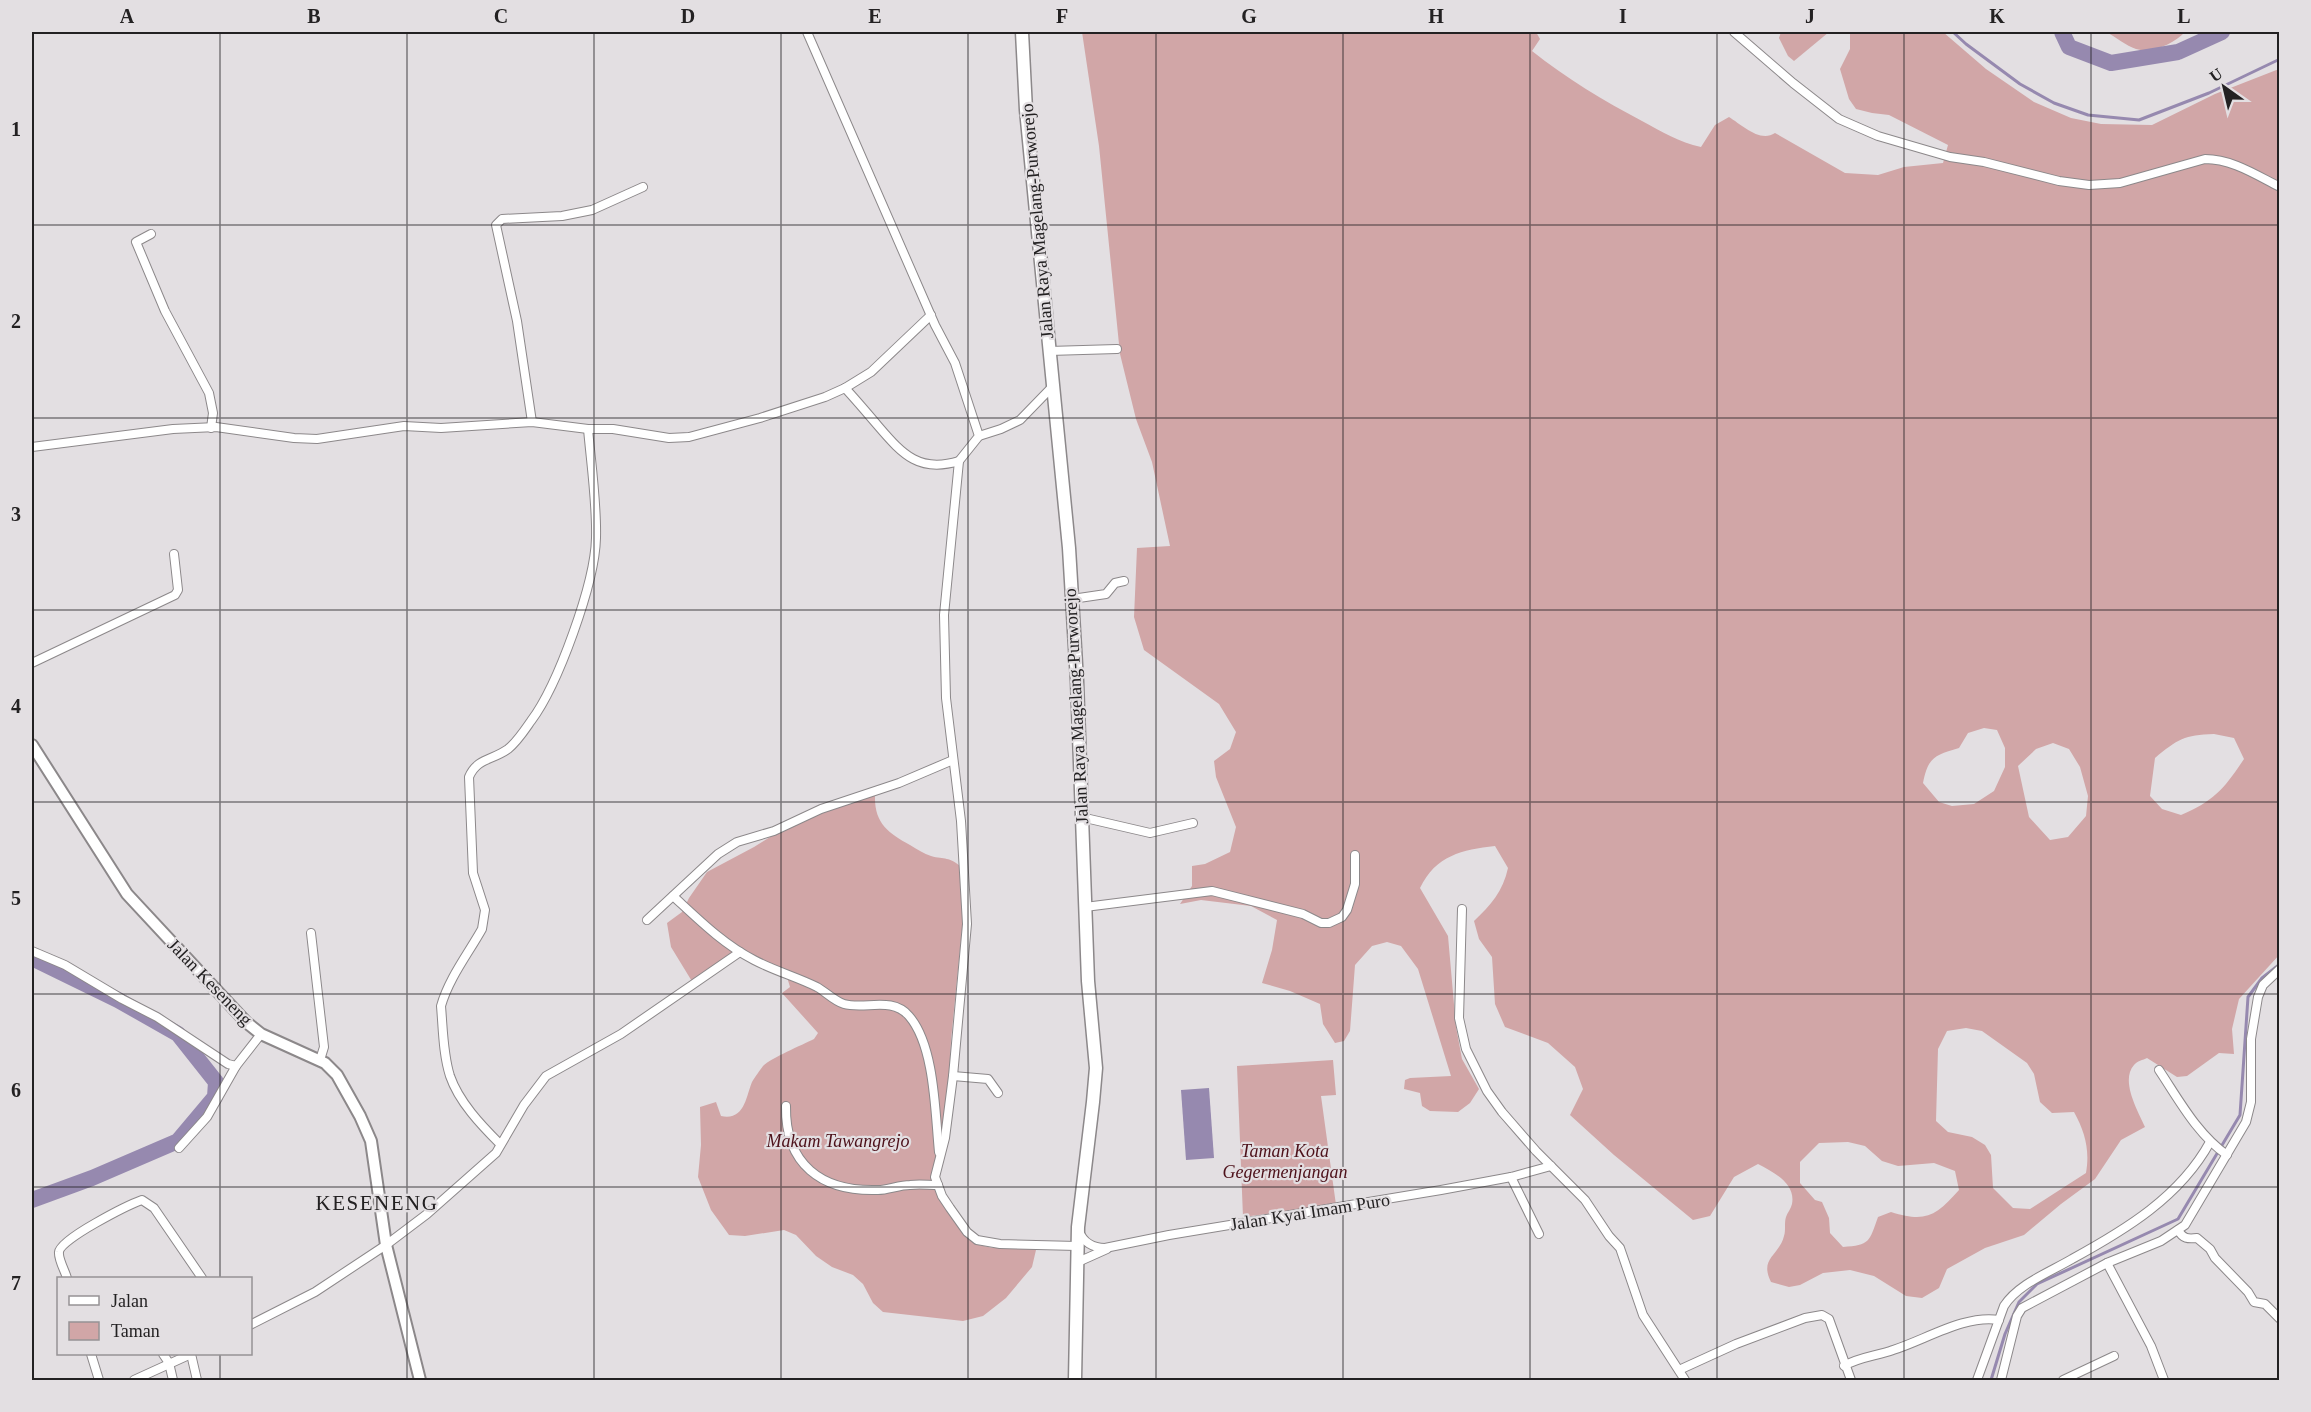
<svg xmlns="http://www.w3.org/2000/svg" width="2311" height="1412" font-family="'Times New Roman',serif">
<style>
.green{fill:#d1a6a7;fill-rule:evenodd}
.water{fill:#9689af}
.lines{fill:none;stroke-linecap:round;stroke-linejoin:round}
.stream{stroke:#9689af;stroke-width:3}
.river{stroke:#9689af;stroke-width:16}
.street-casing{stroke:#8c888a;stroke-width:10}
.secondary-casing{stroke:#8c888a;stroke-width:14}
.primary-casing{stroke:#8c888a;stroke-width:15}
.street{stroke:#fff;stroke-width:8}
.secondary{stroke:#fff;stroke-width:10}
.primary{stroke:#fff;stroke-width:12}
.grid{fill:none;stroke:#232122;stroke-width:1.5;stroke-opacity:0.55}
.labels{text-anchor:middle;stroke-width:4.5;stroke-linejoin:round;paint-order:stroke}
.street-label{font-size:18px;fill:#232122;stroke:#e3dfe2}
.park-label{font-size:18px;font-style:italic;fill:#4d111a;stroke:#e3dfe2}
.quarter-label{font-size:21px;letter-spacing:1.5px;fill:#232122;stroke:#e3dfe2}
.neatline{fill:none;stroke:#232122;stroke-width:2}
.grid-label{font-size:20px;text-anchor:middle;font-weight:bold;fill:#232122}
</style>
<rect width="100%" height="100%" fill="#e3dfe2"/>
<!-- green -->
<g class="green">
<path d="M1082,32H1536L1540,39L1532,51C1566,78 1604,101 1642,121C1662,132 1679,142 1701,147L1715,125L1729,117C1742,125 1760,143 1775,133L1845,173L1878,175L1904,167L1943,163L1948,145L1889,115L1872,113L1856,109L1849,99L1840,69L1850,49V32H1943L1986,69L2034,102L2071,118L2101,124L2152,125L2215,94L2279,69L2280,954L2239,999L2232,1029L2234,1054L2219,1053L2187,1076L2177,1077L2147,1058C2143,1060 2137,1061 2134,1065C2120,1081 2138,1111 2145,1127L2121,1140L2095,1179L2061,1204L2024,1235L1985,1248L1947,1269L1939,1288L1922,1298L1906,1296L1874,1276L1850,1270L1823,1273L1800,1285L1789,1287L1771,1282C1759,1258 1779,1256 1784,1236C1786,1230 1784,1223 1786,1217C1787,1213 1791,1209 1792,1204C1796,1183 1773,1172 1758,1164L1734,1177L1710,1216L1693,1220L1614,1155L1570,1115L1583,1089L1575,1067L1548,1043L1505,1027L1495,1004L1492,957L1479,939L1474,921C1491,905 1503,891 1508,868L1495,846C1462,850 1436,855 1420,888L1448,936L1456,1027L1462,1059L1479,1089L1470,1103L1458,1112L1430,1111L1422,1106L1420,1093L1404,1089L1405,1080L1410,1078L1451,1076L1418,969L1401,946L1387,942L1372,946L1355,965L1350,1031L1344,1041L1335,1043L1323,1024L1320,1004L1290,991L1262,983L1272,950L1277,920L1251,906L1201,900L1180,904L1192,886V866L1205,864L1230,852L1236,827L1216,777L1214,761L1230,749L1236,732L1219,704L1144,650L1134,617L1137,548L1170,546L1152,462L1136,419L1120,354L1099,146ZM1984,728L1997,730L2005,748V767L1994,791L1974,804L1952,806L1939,802L1923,783C1928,757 1935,755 1959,748L1968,733ZM2214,734L2234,738L2244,759C2224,789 2214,801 2181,815L2162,809L2150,796L2155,758C2178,739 2184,735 2214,734ZM2053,743L2069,749L2080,767L2088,796L2086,816L2068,837L2050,840L2029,817L2018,766L2036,749ZM1966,1028L1982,1031L2027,1063L2034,1074L2040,1102L2052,1113L2074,1112C2085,1132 2090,1150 2086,1173L2030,1209L2013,1208L1993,1188L1991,1155L1985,1145L1972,1137L1948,1132L1936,1121L1938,1049L1947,1031ZM1848,1142L1865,1146L1882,1161L1898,1166L1934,1163L1955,1171L1959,1190C1936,1216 1926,1223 1891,1212L1878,1217C1869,1242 1870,1245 1843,1247L1830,1233L1829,1218L1822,1202L1815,1200L1800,1183V1162L1819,1143Z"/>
<path d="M1781,32H1829L1794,61L1788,56L1779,38Z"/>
<path d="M2106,32H2185C2174,43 2154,54 2136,49C2126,46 2116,37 2106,32Z"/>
<path d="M875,795C874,823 888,833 910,845C917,849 924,854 931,856C945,860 949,856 961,867L964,909L951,1040L949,1094L936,1156L939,1187L967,1231L979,1245L993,1248L1028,1246L1036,1250L1032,1267L1006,1298L983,1316L963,1321L883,1312L873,1303L863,1284L853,1275L832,1267L816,1256L796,1235L784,1230L745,1236L729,1235L711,1210L698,1177L701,1145L700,1107L716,1102L721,1116C745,1121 746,1096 752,1082C755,1077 760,1070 763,1066C771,1058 802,1045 814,1039L818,1033L782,993L790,987L787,977L749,960L736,956L693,983L671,947L667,923L682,912L689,898L707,872L754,847L816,809Z"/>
<path d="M1333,1060L1336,1095L1321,1096L1336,1205L1243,1217L1237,1066Z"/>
</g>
<!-- water -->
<path class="water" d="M1209,1088L1214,1158L1186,1160L1181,1090Z"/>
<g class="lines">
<!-- stream -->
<g class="stream">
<path d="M1953,32L1966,44L2020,84L2054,103L2088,115L2139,120L2209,93L2280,59"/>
<path d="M1991,1380L2005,1334L2019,1302L2037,1284L2178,1219L2240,1115L2248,997L2262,978L2280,964"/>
</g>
<!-- river -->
<g class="river">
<path d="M2062,32L2069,47L2111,63L2178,52L2222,32"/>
<path d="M32,958L118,1000L178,1034L216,1082L215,1097L178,1141L92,1178L32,1200"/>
</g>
<defs>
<g id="street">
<path d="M807,32L935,325L955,363L979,436L959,461L944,615L946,698L961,821L967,924L953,1076L945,1138L935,1177L942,1196L950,1208L967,1232L977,1240L1000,1244L1077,1246"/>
<path d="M1734,32L1793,83L1839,119L1878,136L1950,157L1984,162L2059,181L2089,185L2120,183L2205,159C2232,159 2256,175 2280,187"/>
<path d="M151,234L136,242L165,311L209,393L213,413L211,428"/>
<path d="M1049,351L1117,349"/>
<path d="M845,388C857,401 868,414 879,427C903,455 920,473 959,461"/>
<path d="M532,422L517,321L496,225L502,219L562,216L592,210L643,187"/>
<path d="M979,436L1001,429L1020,420L1054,385"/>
<path d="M32,447L173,429L216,427L294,438L317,439L404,426L441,428L532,422L588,429H613L669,438L689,437L760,418L825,397L845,388L871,372L931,315"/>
<path d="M1072,599L1106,594L1115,583L1124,581"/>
<path d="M32,663L175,595L178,590L174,554"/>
<path d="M1081,817L1150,833L1193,823"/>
<path d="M673,896C698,919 723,944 754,960C775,971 797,977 817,987C826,992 834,1001 844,1004C865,1010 892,996 909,1016C935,1046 935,1113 939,1152"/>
<path d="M1085,907L1212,891L1303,914L1321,923H1329L1342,917L1347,910L1355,884V855"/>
<path d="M1462,909L1459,1018L1466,1049L1487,1091L1502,1112L1536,1151L1585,1200L1609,1236L1620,1248L1643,1315L1685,1380"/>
<path d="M647,920L718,854L737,842L774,831L821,809L899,783L953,760"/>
<path d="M311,933L324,1047L320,1060"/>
<path d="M32,951L65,965L122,999L157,1017L228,1064L236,1066"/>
<path d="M2159,1070C2179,1100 2197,1134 2227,1155"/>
<path d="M953,1076L988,1079L998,1093"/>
<path d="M786,1106C785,1164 821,1192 878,1190C888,1190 899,1185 910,1185C919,1184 928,1185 938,1185"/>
<path d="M500,1144C481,1125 459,1102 450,1076C443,1054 443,1029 441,1006C449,978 468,954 482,929L485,910L473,873L469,777C477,758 493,760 508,749C517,742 524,731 531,721C558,685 595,583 596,538C597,504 591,463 588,429"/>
<path d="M179,1148L207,1117L236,1066L261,1034"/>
<path d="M1511,1177L1539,1234"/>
<path d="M2178,1230C2183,1239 2188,1239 2197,1238L2210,1249L2215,1258L2248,1292L2254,1302L2265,1304L2280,1319"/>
<path d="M1079,1231C1083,1242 1093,1248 1105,1248L1169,1235L1441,1190L1511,1177L1551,1166"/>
<path d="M1078,1262L1107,1249"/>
<path d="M2107,1263L2151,1346L2164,1380"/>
<path d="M67,1278C65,1271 58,1259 59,1252C60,1239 128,1205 142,1200L154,1208L202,1278"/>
<path d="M250,1325L315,1292L386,1245L427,1214L496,1153L524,1105L546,1076L621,1034L740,952"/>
<path d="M91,1354L99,1380"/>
<path d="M163,1354L169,1363L173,1380"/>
<path d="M191,1354L197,1380"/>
<path d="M1844,1366C1859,1357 1877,1356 1893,1350C1925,1340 1966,1314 1999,1320"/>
<path d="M1679,1370L1736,1344L1805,1318L1822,1315L1829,1319L1851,1380"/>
<path d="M134,1380L191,1354"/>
<path d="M1977,1380L2004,1306C2018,1284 2050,1272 2072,1259C2125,1230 2180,1197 2210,1142"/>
<path d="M2001,1380L2017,1316L2022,1308L2107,1263L2161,1241L2185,1225L2246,1122L2251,1102V1039L2258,997L2263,985L2280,969"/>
<path d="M2063,1380L2114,1356"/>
</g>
<path id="secondary" d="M32,745L127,894L246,1022L261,1034L325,1063L337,1075L360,1116L371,1141L386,1245L420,1380"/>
<path id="primary" d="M1022,32L1026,110L1069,548L1077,681L1088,981L1096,1068L1093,1102L1078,1227L1075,1380"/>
</defs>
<!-- street casing -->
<use href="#street" class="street-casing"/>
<!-- secondary casing -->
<use href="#secondary" class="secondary-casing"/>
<!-- primary casing -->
<use href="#primary" class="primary-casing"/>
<!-- street -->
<use href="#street" class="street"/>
<!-- secondary -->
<use href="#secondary" class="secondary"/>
<!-- primary -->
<use href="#primary" class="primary"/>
</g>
<!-- grid -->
<path class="grid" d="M220,32V1278M407,32V1380M594,32V1380M781,32V1380M968,32V1380M1156,32V1380M1343,32V1380M1530,32V1380M1717,32V1380M1904,32V1380M2091,32V1380M32,225H2280M32,418H2280M32,610H2280M32,802H2280M32,994H2280M32,1187H2280M220,1354V1380"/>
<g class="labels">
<!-- street labels -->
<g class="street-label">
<text transform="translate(1037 221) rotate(-95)" y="6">Jalan Raya Magelang-Purworejo</text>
<text transform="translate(1076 706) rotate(-93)" y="6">Jalan Raya Magelang-Purworejo</text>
<text transform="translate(210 982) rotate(46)" y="6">Jalan Keseneng</text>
<text transform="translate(1310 1212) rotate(-9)" y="6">Jalan Kyai Imam Puro</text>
</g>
<!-- park labels -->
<g class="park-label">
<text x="838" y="1147">Makam Tawangrejo</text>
<text x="1285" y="1157">Taman Kota<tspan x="1285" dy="21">Gegermenjangan</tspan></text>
</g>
<!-- quarter labels -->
<g class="quarter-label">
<text x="377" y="1210">KESENENG</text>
</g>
</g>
<!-- border -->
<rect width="2311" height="1412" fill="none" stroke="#e3dfe2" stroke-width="66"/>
<!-- legend -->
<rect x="57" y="1277" width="195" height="78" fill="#e3dfe2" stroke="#969395" stroke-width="1.5"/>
<rect x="69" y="1296" width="30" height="9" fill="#ffffff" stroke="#969395" stroke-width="1.5"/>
<text x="111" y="1307" font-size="18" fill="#232122">Jalan</text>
<rect x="69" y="1322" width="30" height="18" fill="#d1a6a7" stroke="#969395" stroke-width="1.5"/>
<text x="111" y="1337" font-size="18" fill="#232122">Taman</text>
<!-- north arrow -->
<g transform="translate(2224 87) rotate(326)" stroke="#e3dfe2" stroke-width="4.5" paint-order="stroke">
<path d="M0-4.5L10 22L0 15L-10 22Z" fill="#232122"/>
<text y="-9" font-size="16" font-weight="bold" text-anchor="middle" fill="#232122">U</text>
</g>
<rect x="33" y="33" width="2245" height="1346" class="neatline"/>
<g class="grid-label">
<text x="127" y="23">A</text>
<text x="314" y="23">B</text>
<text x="501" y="23">C</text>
<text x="688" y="23">D</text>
<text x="875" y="23">E</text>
<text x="1062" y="23">F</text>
<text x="1249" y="23">G</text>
<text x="1436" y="23">H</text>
<text x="1623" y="23">I</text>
<text x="1810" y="23">J</text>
<text x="1997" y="23">K</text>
<text x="2184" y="23">L</text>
<text x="16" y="136">1</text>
<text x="16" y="328">2</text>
<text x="16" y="521">3</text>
<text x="16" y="713">4</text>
<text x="16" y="905">5</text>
<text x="16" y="1097">6</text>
<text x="16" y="1290">7</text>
</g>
</svg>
